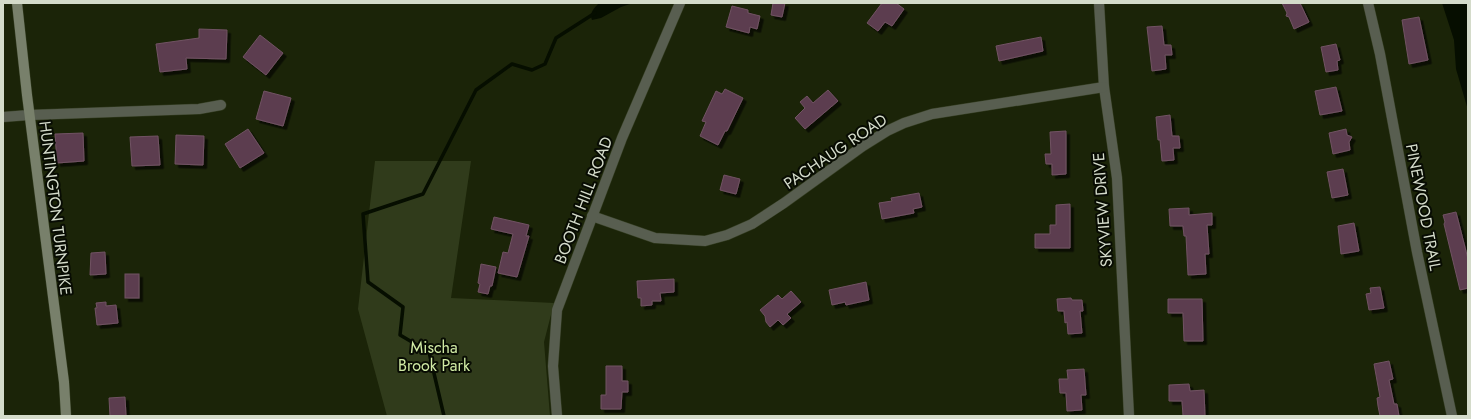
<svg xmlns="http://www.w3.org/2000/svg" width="1471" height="419" font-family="Jost,sans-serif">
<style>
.green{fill:#303b1b}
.water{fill:#060e00}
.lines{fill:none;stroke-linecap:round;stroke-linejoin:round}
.stream{stroke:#060e00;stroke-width:3.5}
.building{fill:#5c3e4f;stroke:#715263;filter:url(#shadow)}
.minor-casing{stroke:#353e23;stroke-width:11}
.tertiary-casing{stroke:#353e23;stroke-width:11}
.secondary-casing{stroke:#353e23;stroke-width:11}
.minor{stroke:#585e50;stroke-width:10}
.tertiary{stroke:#585e50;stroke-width:10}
.secondary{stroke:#78806b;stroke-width:10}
.labels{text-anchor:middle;stroke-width:4;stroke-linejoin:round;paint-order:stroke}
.street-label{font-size:16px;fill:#d4dbca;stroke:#080c03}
.park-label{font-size:16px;fill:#d1eba5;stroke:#080c03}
</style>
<defs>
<filter id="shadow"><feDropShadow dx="3.5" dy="3.5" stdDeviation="0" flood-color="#0009"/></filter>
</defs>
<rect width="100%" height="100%" fill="#1b2408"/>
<!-- green -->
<path class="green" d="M375,161H471L451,298L554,303L544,342L550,416H387L358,309Z"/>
<!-- water -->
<g class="water">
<path d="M599,3H633L621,7L601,18L592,20C589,13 594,8 599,3Z"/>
<path d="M1442,3H1468V110L1456,69L1454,40Z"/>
</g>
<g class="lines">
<!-- stream -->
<path class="stream" d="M444,416L429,352L400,335L403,307L368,282L363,214L423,194L476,90L512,64L532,70L545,64L556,38L595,13"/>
</g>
<!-- building -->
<g class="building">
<path d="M773,3H785L782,17L771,15Z"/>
<path d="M882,3H896L904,9L892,26L885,22L878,31L867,23Z"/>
<path d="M1282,3H1300L1309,22L1294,29L1289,17L1286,16L1287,13Z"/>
<path d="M732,6L748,10V13L760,16L757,29L750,27L749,33L726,27Z"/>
<path d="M1419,17L1428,60L1409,64L1402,20Z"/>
<path d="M1162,26L1164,45H1171L1172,55H1165L1166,69L1152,71L1147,27Z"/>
<path d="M199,29L227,30L226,59L186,58L187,69L160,72L156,44L199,38Z"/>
<path d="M260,35L283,53L266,75L243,57Z"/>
<path d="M1041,37L1043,51L999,61L996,46Z"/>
<path d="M1336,44L1340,60L1337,61L1338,70L1326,72L1321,47Z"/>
<path d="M1336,87L1342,111L1320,115L1315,91Z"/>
<path d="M725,89L743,98L727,131H725L718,145L700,136L706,122L702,121L716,91L722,94Z"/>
<path d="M828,90L838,101L805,129L795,118L805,108L800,102L807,96L813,103Z"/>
<path d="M264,91L291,98L283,126L256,119Z"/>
<path d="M1170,115L1172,136H1179L1180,148H1173L1174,160L1162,161L1160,140H1158L1156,117Z"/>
<path d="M248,129L264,153L240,168L225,144Z"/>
<path d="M1346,129L1347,135L1352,137L1349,142L1350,150L1333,154L1329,133Z"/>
<path d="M1066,131V174L1052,175V164H1046L1045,154H1051L1050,132Z"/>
<path d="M83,133L84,161L57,163L55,134Z"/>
<path d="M176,135L204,136L203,165L175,164Z"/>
<path d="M158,136L160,165L132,166L130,137Z"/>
<path d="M1343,169L1348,195L1332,198L1327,172Z"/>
<path d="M724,175L740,179L736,194L720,190Z"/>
<path d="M919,193L922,207L913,209L914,213L882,219L879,203L892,201L891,198Z"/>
<path d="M1070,204V248H1035V234H1050V225H1056V205Z"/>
<path d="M1189,208V215L1212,213V225H1207L1209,254H1205L1206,274L1188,275L1186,236H1184L1183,226H1170L1169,209Z"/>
<path d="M1456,212L1468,259V288L1460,290L1444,224L1445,222L1443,215Z"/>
<path d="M494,217L529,225L526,236H529L517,277L498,273L503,252L508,253L513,234L491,229Z"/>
<path d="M1354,223L1359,251L1341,254L1338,226Z"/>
<path d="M105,252L106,274L90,275L91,253Z"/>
<path d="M481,264L496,267L492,286H490L488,294L478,292L480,284L478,283Z"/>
<rect x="125" y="274" width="14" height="24"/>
<path d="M674,279V292L660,293L661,301H652V305L641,306V298H638L637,281Z"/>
<path d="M866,282L869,300L846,305L845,302L832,305L829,290Z"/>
<path d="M1380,287L1384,308L1369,310L1366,294L1371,293L1370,288Z"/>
<path d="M791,291L801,302L787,314L791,318L783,325L778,320L770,327L766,322L765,316L760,310L778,295L782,299Z"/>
<path d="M1071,298L1072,300H1082L1083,311H1080L1082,333L1068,334L1067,322L1065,323L1064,311H1058L1057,299Z"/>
<path d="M1168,299H1202L1203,341H1184L1183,313H1168Z"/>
<path d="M106,302V306L116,305L118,323L97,325L95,308H97L96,303Z"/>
<path d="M1389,361L1393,379L1389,380L1394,404H1397L1399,416H1380L1378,406L1377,398L1380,397L1374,364Z"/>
<path d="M606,366H622V381H628V392H622L621,409H601V395H606Z"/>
<path d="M1084,369L1086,395H1081L1082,410L1067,411L1066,393H1060L1059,379H1068L1067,370Z"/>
<path d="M1189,384L1190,391L1204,390L1205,416H1183L1182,401H1169V385Z"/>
<path d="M125,397L126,416H110L109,398Z"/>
</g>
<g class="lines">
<defs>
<g id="minor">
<path d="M1099,3L1104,87L1117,178L1129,416"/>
<path d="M1368,3L1380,54L1417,252L1452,416"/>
<path d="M3,117L29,115L199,109L221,105"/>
<path d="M592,216L655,238L705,241L727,235L752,224L784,203L863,146L887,131L904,123L932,114L1104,87"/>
</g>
<path id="tertiary" d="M557,416L553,366L557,310L622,138L680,3"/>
<path id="secondary" d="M17,3L27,95L64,382L66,416"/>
</defs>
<!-- minor casing -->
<use href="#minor" class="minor-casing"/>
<!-- tertiary casing -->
<use href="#tertiary" class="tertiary-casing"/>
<!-- secondary casing -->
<use href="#secondary" class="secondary-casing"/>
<!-- minor -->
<use href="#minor" class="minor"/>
<!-- tertiary -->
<use href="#tertiary" class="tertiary"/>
<!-- secondary -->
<use href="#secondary" class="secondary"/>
</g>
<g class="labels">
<!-- street labels -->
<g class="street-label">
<text transform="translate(835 151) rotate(-34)" y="6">PACHAUG ROAD</text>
<text transform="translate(583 200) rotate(-69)" y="6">BOOTH HILL ROAD</text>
<text transform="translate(1424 207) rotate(79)" y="6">PINEWOOD TRAIL</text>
<text transform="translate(56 208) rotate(83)" y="6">HUNTINGTON TURNPIKE</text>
<text transform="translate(1102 210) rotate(-94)" y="6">SKYVIEW DRIVE</text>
</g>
<!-- park labels -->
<g class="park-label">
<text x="434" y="353">Mischa<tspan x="434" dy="18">Brook Park</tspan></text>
</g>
</g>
<!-- border -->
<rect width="1471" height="419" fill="none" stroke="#d4dbca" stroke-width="8"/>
</svg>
